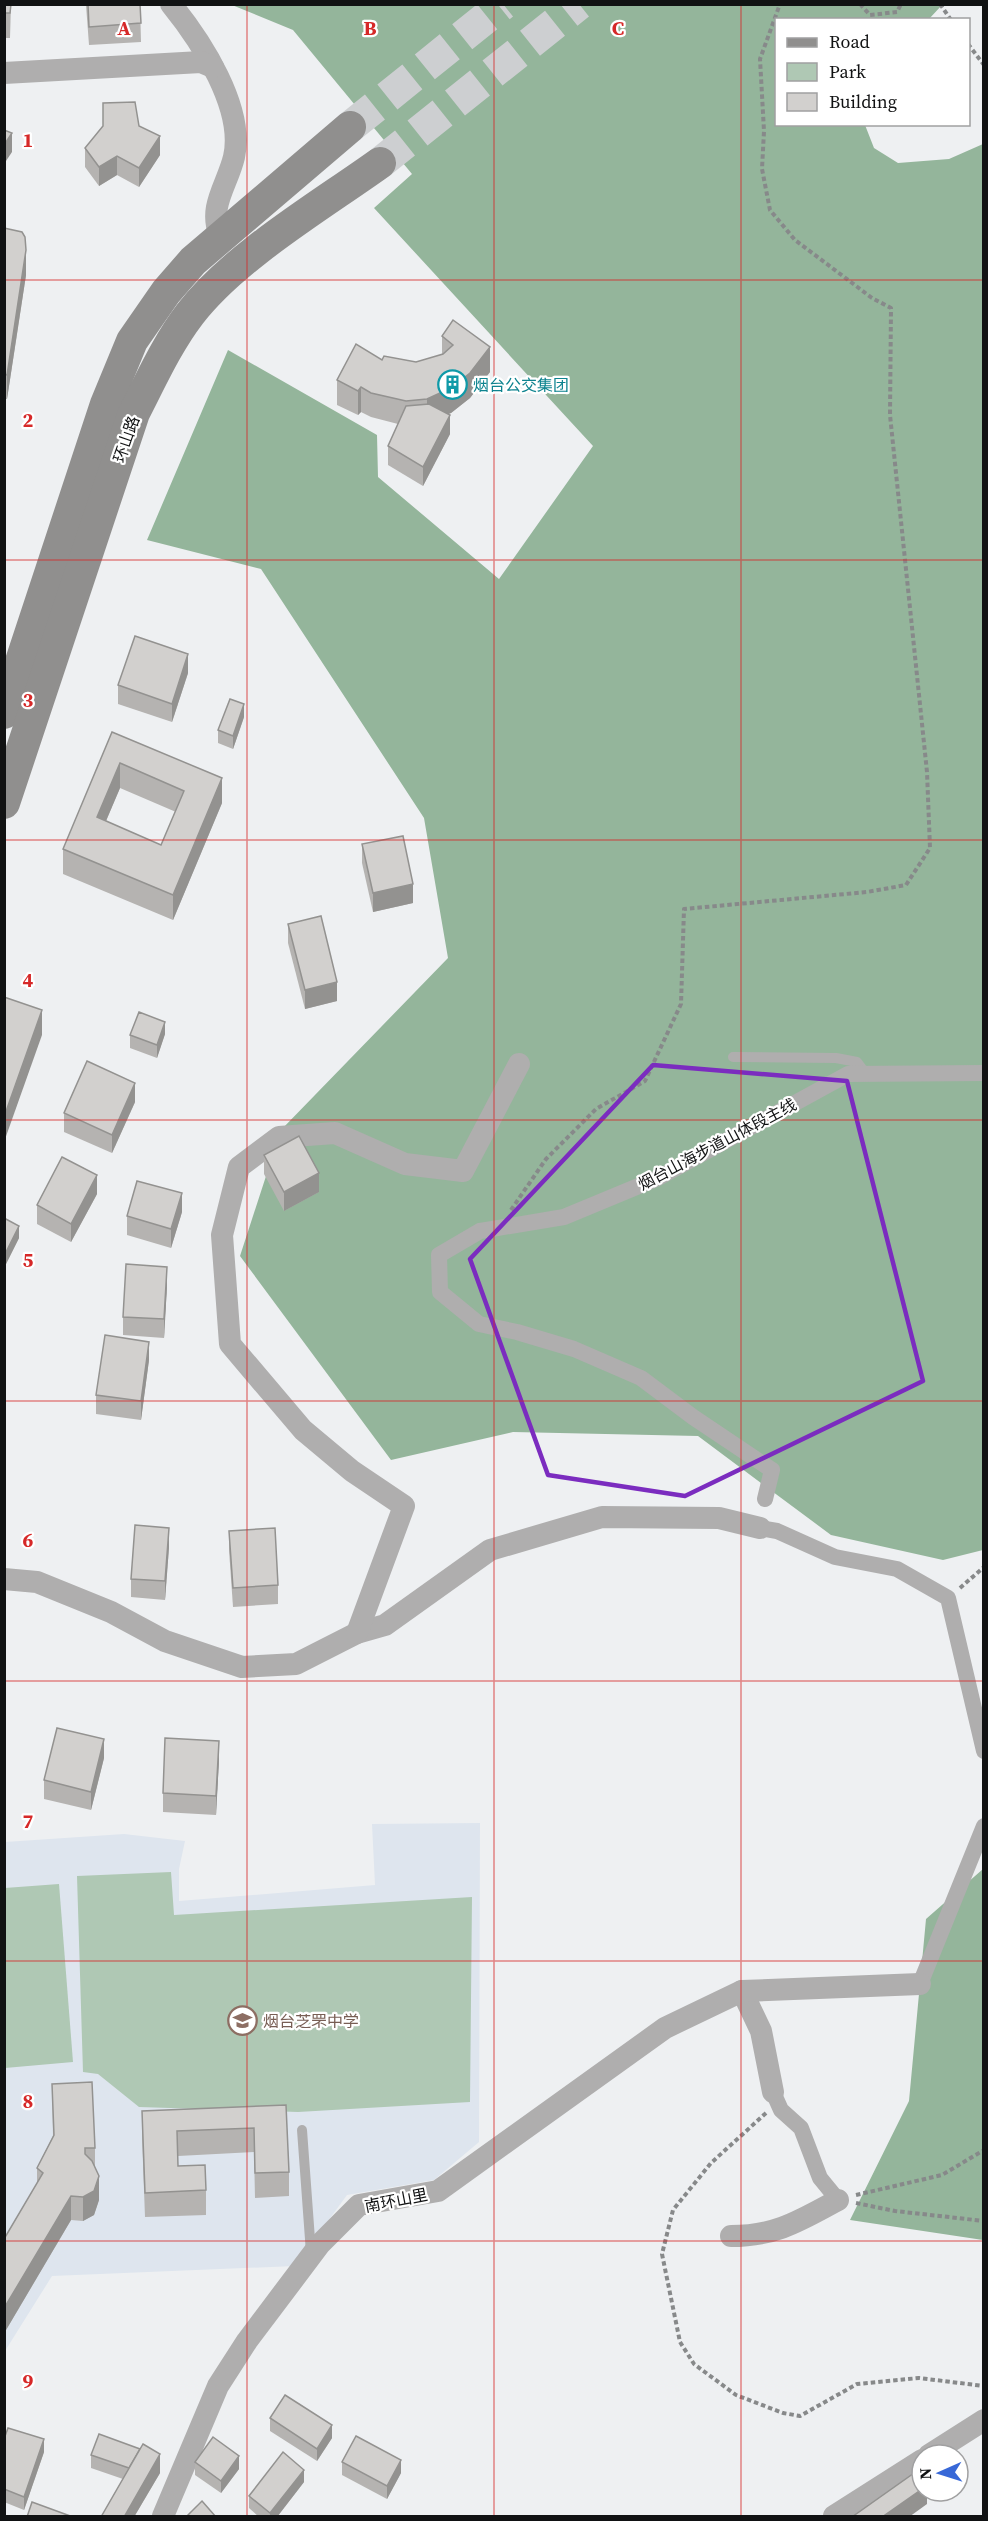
<svg xmlns="http://www.w3.org/2000/svg" width="988" height="2521" font-family="'Source Serif 4','Noto Sans SC',serif">
<style>
.built{fill:#dee5ee}
.green{fill:#afc8b4}
.forest{fill:#94b59b}
.lines{fill:none;stroke-linecap:round;stroke-linejoin:round}
.secondary-tunnel{stroke:#cdcfd1;stroke-width:32;stroke-dasharray:32 16;stroke-linecap:butt}
.path{stroke:#87898a;stroke-width:4;stroke-dasharray:4.5 3;stroke-linecap:butt}
.service{stroke:#afaeae;stroke-width:10}
.pedestrian{stroke:#afaeae;stroke-width:16}
.minor{stroke:#afaeae;stroke-width:22}
.secondary{stroke:#908f8e;stroke-width:32}
.wall{fill:#b5b3b1;fill-rule:evenodd}
.shaded-wall{fill:#939290}
.building{fill:#d2d0ce;stroke:#939290;stroke-width:1.5;fill-rule:evenodd}
.marked{fill:none;stroke:#7b2cbf;stroke-width:4.5;stroke-linejoin:round}
.grid{fill:none;stroke:#d62828;stroke-width:1.5;stroke-opacity:0.55}
.labels{text-anchor:middle;stroke-width:4.5;stroke-linejoin:round;paint-order:stroke}
.culture-label{font-size:16px;fill:#0d838f;stroke:#fff;text-anchor:start}
.street-label{font-size:16px;fill:#111213;stroke:#fff}
.education-label{font-size:16px;fill:#785e54;stroke:#fff;text-anchor:start}
.grid-label{font-size:20px;text-anchor:middle;font-weight:bold;fill:#d62828;stroke:#fff;stroke-width:4.5;stroke-linejoin:round;paint-order:stroke}
</style>
<rect width="100%" height="100%" fill="#eef0f2"/>
<!-- built -->
<path class="built" d="M480,1823L479,2142L434,2180L347,2195L295,2266L52,2276L5,2351V1842L124,1834L185,1841L179,1869V1901L375,1885L372,1824Z"/>
<!-- green -->
<g class="green">
<path d="M171,1872L174,1915L472,1897L470,2102L298,2112L139,2107L98,2074L83,2072L77,1876Z"/>
<path d="M59,1884L73,2062L5,2068V1888Z"/>
</g>
<!-- forest -->
<g class="forest">
<path d="M232,5H942L929,19L776,20V124L865,125L874,148L898,163L949,159L983,144V1550L943,1560L831,1535L698,1436L513,1432L391,1460L240,1256L281,1130L448,958L424,818L261,569L147,540L228,350L377,435L378,477L499,579L593,446L374,208L412,174L293,30Z"/>
<path d="M983,1869V2240L850,2220L909,2101L926,1919Z"/>
</g>
<g class="lines">
<!-- secondary-tunnel -->
<g class="secondary-tunnel">
<path d="M350,127L503,4"/>
<path d="M380,163L579,4"/>
</g>
<!-- path -->
<g class="path">
<path d="M860,4L870,15L897,12L901,4"/>
<path d="M940,4L951,20"/>
<path d="M968,44L984,65"/>
<path d="M511,1210L546,1159L596,1109L645,1081L681,1004L684,909L867,892L906,885L930,848L927,772L890,415L891,308L872,298L795,240L770,210L762,169L764,131L760,59L780,4"/>
<path d="M960,1588L984,1567"/>
<path d="M766,2113L711,2163L673,2210L662,2254L680,2342L694,2364L736,2395L783,2413L800,2416L857,2384L919,2378L984,2386"/>
<path d="M856,2195L942,2175L984,2150"/>
<path d="M856,2203L895,2211L984,2221"/>
</g>
<!-- service -->
<g class="service">
<path d="M733,1057L836,1058L857,1062L866,1074"/>
<path d="M302,2130L311,2253"/>
</g>
<!-- pedestrian -->
<g class="pedestrian">
<path d="M765,1499L772,1470L693,1417L641,1378L574,1349L517,1332L479,1324L440,1292L439,1255L480,1231L564,1217L658,1178L848,1074L984,1073"/>
<path d="M760,1528L777,1531L835,1557L897,1569L948,1598L984,1751"/>
<path d="M920,1984L984,1826"/>
<path d="M773,2092L781,2110L801,2128L820,2178L838,2200"/>
</g>
<!-- minor -->
<g class="minor">
<path d="M171,4C201,41 245,108 234,157C227,186 208,206 220,236"/>
<path d="M4,73L201,62L213,67"/>
<path d="M4,1579L37,1582L111,1612L165,1641L242,1667L296,1664L357,1633L385,1625L490,1550L602,1517L719,1518L760,1528"/>
<path d="M357,1633L404,1506L352,1471L303,1430L230,1344L222,1235L239,1167L279,1137L335,1133L405,1164L463,1171L519,1064"/>
<path d="M742,1991L761,2031L773,2092"/>
<path d="M731,2236C776,2236 799,2221 838,2200"/>
<path d="M929,2455L984,2420"/>
<path d="M163,2516L218,2386L247,2341L320,2244L359,2205L438,2191L665,2028L742,1991L920,1984"/>
<path d="M834,2516L922,2460"/>
</g>
<!-- secondary -->
<g class="secondary">
<path d="M4,713L106,404L132,341L166,292L193,261L350,127"/>
<path d="M4,803L134,413C151,380 167,344 190,314C235,256 320,206 380,163"/>
</g>
</g>
<!-- wall -->
<g class="wall">
<path d="M4,4H11L10,38H4Z"/>
<path d="M68,4H140L141,42L89,45L86,5L68,6Z"/>
<path d="M139,126L160,155L139,187L117,175L99,186L85,167V148Z"/>
<path d="M4,228L26,275L7,399H4Z"/>
<path d="M442,336L490,372L470,398L451,413L447,414L450,434L423,486L388,465V446L398,424L371,417L361,412L358,415L337,405V380L382,360L416,362L442,355Z"/>
<path d="M188,673L172,722L118,704V685Z"/>
<path d="M244,717L233,749L218,743V730Z"/>
<path d="M112,732L222,803L173,920L63,874V849ZM120,788L176,812L161,845L106,821Z"/>
<path d="M362,844L413,903L373,912L362,863Z"/>
<path d="M288,924L337,1001L305,1009L288,943Z"/>
<path d="M165,1034L157,1058L130,1048V1035Z"/>
<path d="M135,1102L112,1153L64,1132V1113Z"/>
<path d="M264,1155L319,1192L284,1211L264,1174Z"/>
<path d="M97,1194L71,1242L37,1224V1205Z"/>
<path d="M182,1212L171,1248L127,1235V1216Z"/>
<path d="M4,1218L19,1238L6,1264H4Z"/>
<path d="M167,1286L164,1338L123,1335V1317Z"/>
<path d="M149,1360L141,1420L96,1414V1395Z"/>
<path d="M229,1531L278,1585V1604L233,1607L229,1550Z"/>
<path d="M169,1547L165,1600L131,1597V1579Z"/>
<path d="M104,1758L91,1810L44,1799V1780Z"/>
<path d="M219,1760L216,1815L163,1812V1793Z"/>
<path d="M52,2084L95,2148V2168L99,2200L94,2215L83,2221L71,2220L6,2330L4,2329V2239L37,2183V2168L53,2136Z"/>
<path d="M286,2105L289,2172V2196L255,2198L254,2152L178,2156V2166L206,2190V2215L145,2217L142,2136V2111Z"/>
<path d="M270,2418L332,2438L317,2461L270,2431Z"/>
<path d="M4,2439L44,2452L24,2510L4,2502Z"/>
<path d="M91,2455L160,2473L134,2517H101L123,2479L91,2468Z"/>
<path d="M195,2462L239,2469L221,2493L195,2475Z"/>
<path d="M342,2462L401,2473L387,2499L342,2475Z"/>
<path d="M304,2482L277,2517H259L249,2508V2496Z"/>
</g>
<!-- shaded-wall -->
<g class="shaded-wall">
<path d="M12,133V152L4,164V145Z"/>
<path d="M160,136V155L139,187V168Z"/>
<path d="M117,156V175L99,186V167Z"/>
<path d="M26,250V275L7,399V375Z"/>
<path d="M490,347V372L470,398L451,413L427,423V399Z"/>
<path d="M361,387V412L358,415V391Z"/>
<path d="M450,415V434L423,486V467Z"/>
<path d="M188,654V673L172,722V704Z"/>
<path d="M244,704V717L233,749V736Z"/>
<path d="M120,763V788L97,842V817Z"/>
<path d="M222,778V803L173,920V895Z"/>
<path d="M413,884V903L373,912V893Z"/>
<path d="M337,982V1001L305,1009V990Z"/>
<path d="M42,1010V1035L4,1142V1117Z"/>
<path d="M165,1022V1034L157,1058V1045Z"/>
<path d="M135,1083V1102L112,1153V1135Z"/>
<path d="M319,1173V1192L284,1211V1192Z"/>
<path d="M97,1175V1194L71,1242V1224Z"/>
<path d="M182,1193V1212L171,1248V1229Z"/>
<path d="M19,1226V1238L6,1264V1252Z"/>
<path d="M167,1267V1286L164,1338V1319Z"/>
<path d="M149,1342V1360L141,1420V1401Z"/>
<path d="M169,1528V1547L165,1600V1581Z"/>
<path d="M104,1739V1758L91,1810V1792Z"/>
<path d="M219,1741V1760L216,1815V1796Z"/>
<path d="M99,2176V2200L94,2215L83,2221V2197Z"/>
<path d="M71,2196V2220L6,2330V2305Z"/>
<path d="M332,2425V2438L317,2461V2449Z"/>
<path d="M44,2439V2452L24,2510V2497Z"/>
<path d="M160,2454V2473L134,2517H124Z"/>
<path d="M239,2456V2469L221,2493V2481Z"/>
<path d="M401,2460V2473L387,2499V2486Z"/>
<path d="M304,2470V2482L277,2517H270V2513Z"/>
<path d="M922,2489V2491H927V2504L909,2517H882Z"/>
</g>
<!-- building -->
<g class="building">
<path d="M4,4H11L10,13H4Z"/>
<path d="M88,4H140L141,23L89,27Z"/>
<path d="M135,102L139,126L160,136L139,168L117,156L99,167L85,148L103,126V103Z"/>
<path d="M4,130L12,133L4,145Z"/>
<path d="M4,228L22,232L25,237L26,250L7,375L4,374Z"/>
<path d="M453,320L490,347L470,373L451,388L427,399L406,401L371,393L361,387L358,391L337,380L356,344L382,360L384,356L416,362L443,354L453,345L442,336Z"/>
<path d="M429,404L450,415L423,467L388,446L406,406Z"/>
<path d="M135,636L188,654L172,704L118,685Z"/>
<path d="M230,699L244,704L233,736L218,730Z"/>
<path d="M112,732L222,778L173,895L63,849ZM120,763L184,791L161,845L97,817Z"/>
<path d="M403,836L413,884L373,893L362,844Z"/>
<path d="M321,916L337,982L305,990L288,924Z"/>
<path d="M4,997L42,1010L4,1117Z"/>
<path d="M139,1012L165,1022L157,1045L130,1035Z"/>
<path d="M87,1061L135,1083L112,1135L64,1113Z"/>
<path d="M299,1136L319,1173L284,1192L264,1155Z"/>
<path d="M62,1157L97,1175L71,1224L37,1205Z"/>
<path d="M137,1181L182,1193L171,1229L127,1216Z"/>
<path d="M4,1218L19,1226L6,1252L4,1251Z"/>
<path d="M126,1264L167,1267L164,1319L123,1317Z"/>
<path d="M105,1335L149,1342L141,1401L96,1395Z"/>
<path d="M135,1525L169,1528L165,1581L131,1579Z"/>
<path d="M275,1528L278,1585L233,1588L229,1531Z"/>
<path d="M57,1728L104,1739L91,1792L44,1780Z"/>
<path d="M165,1738L219,1741L216,1796L163,1793Z"/>
<path d="M92,2082L95,2148H85V2154L92,2161L99,2176L94,2191L83,2197L71,2196L6,2305H4V2239L43,2173L37,2168L54,2135L52,2084Z"/>
<path d="M286,2105L289,2172L255,2173L254,2128L177,2131L178,2166L205,2165L206,2190L145,2193L142,2111Z"/>
<path d="M285,2395L332,2425L317,2449L270,2418Z"/>
<path d="M8,2428L44,2439L24,2497L4,2489V2439Z"/>
<path d="M99,2434L140,2449L129,2468L91,2455Z"/>
<path d="M356,2436L401,2460L387,2486L342,2462Z"/>
<path d="M213,2437L239,2456L221,2481L195,2462Z"/>
<path d="M143,2444L160,2454L124,2517H101Z"/>
<path d="M283,2452L304,2470L270,2513L249,2496Z"/>
<path d="M917,2471L922,2477V2489L882,2517H852Z"/>
<path d="M202,2501L216,2517H186Z"/>
<path d="M32,2502L73,2517H27Z"/>
</g>
<!-- marked area -->
<path class="marked" d="M653,1065L847,1081L923,1381L685,1496L548,1475L470,1259Z"/>
<!-- grid -->
<path class="grid" d="M247,4V2516M494,4V2516M741,4V2516M4,280H984M4,560H984M4,840H984M4,1120H984M4,1401H984M4,1681H984M4,1961H984M4,2241H984"/>
<!-- icons -->
<defs>
<symbol id="building-ring" viewBox="-11 -11 22 22"><circle r="9.5" fill="#fff" stroke="#0f9aa8" stroke-width="1.5"/><path d="M-4-6H4V6H1V3H-1V6H-4ZM-2.5-4.3h1.7v1.8h-1.7ZM.8-4.3h1.7v1.8H.8ZM-2.5-1h1.7V.8h-1.7ZM.8-1h1.7V.8H.8Z" fill="#0f9aa8"/></symbol>
<symbol id="school-ring" viewBox="-11 -11 22 22"><circle r="9.5" fill="#fff" stroke="#8d6e63" stroke-width="1.5"/><path d="M0-5L7-2L0 1L-7-2ZM-4 1L0 2.5L4 1V4Q0 6-4 4Z" fill="#8d6e63"/></symbol>
</defs>
<g fill-rule="evenodd">
<use href="#building-ring" x="436" y="368" width="33" height="33"/>
<use href="#school-ring" x="226" y="2004" width="33" height="33"/>
</g>
<g class="labels">
<!-- culture labels -->
<g class="culture-label">
<text x="473" y="391">烟台公交集团</text>
</g>
<!-- street labels -->
<g class="street-label">
<text transform="translate(126 439) rotate(-71)" y="6">环山路</text>
<text transform="translate(717 1144) rotate(-28)" y="6">烟台山海步道山体段主线</text>
<text transform="translate(396 2200) rotate(-11)" y="6">南环山里</text>
</g>
<!-- education labels -->
<g class="education-label">
<text x="263" y="2027">烟台芝罘中学</text>
</g>
</g>
<g class="grid-label">
<text x="124" y="35">A</text>
<text x="370" y="35">B</text>
<text x="618" y="35">C</text>
<text x="28" y="147">1</text>
<text x="28" y="427">2</text>
<text x="28" y="707">3</text>
<text x="28" y="987">4</text>
<text x="28" y="1267">5</text>
<text x="28" y="1547">6</text>
<text x="28" y="1828">7</text>
<text x="28" y="2108">8</text>
<text x="28" y="2388">9</text>
</g>
<!-- border -->
<rect width="988" height="2521" fill="none" stroke="#111213" stroke-width="12"/>
<!-- legend -->
<rect x="775" y="18" width="195" height="108" fill="#ffffff" stroke="#a0a0a1" stroke-width="1.5"/>
<rect x="787" y="38" width="30" height="9" fill="#908f8e" stroke="#a0a0a1" stroke-width="1.5"/>
<text x="829" y="48" font-size="18" fill="#111213">Road</text>
<rect x="787" y="63" width="30" height="18" fill="#afc8b4" stroke="#a0a0a1" stroke-width="1.5"/>
<text x="829" y="78" font-size="18" fill="#111213">Park</text>
<rect x="787" y="93" width="30" height="18" fill="#d2d0ce" stroke="#a0a0a1" stroke-width="1.5"/>
<text x="829" y="108" font-size="18" fill="#111213">Building</text>
<!-- north arrow -->
<g transform="translate(940 2473) rotate(267)"><circle r="28" fill="#ffffff" stroke="#a0a0a1" stroke-width="1.5"/>
<path d="M0-4.5L10 22L0 15L-10 22Z" fill="#3868d7"/>
<text y="-9" font-size="16" font-weight="bold" text-anchor="middle" fill="#111213">N</text>
</g>
</svg>
